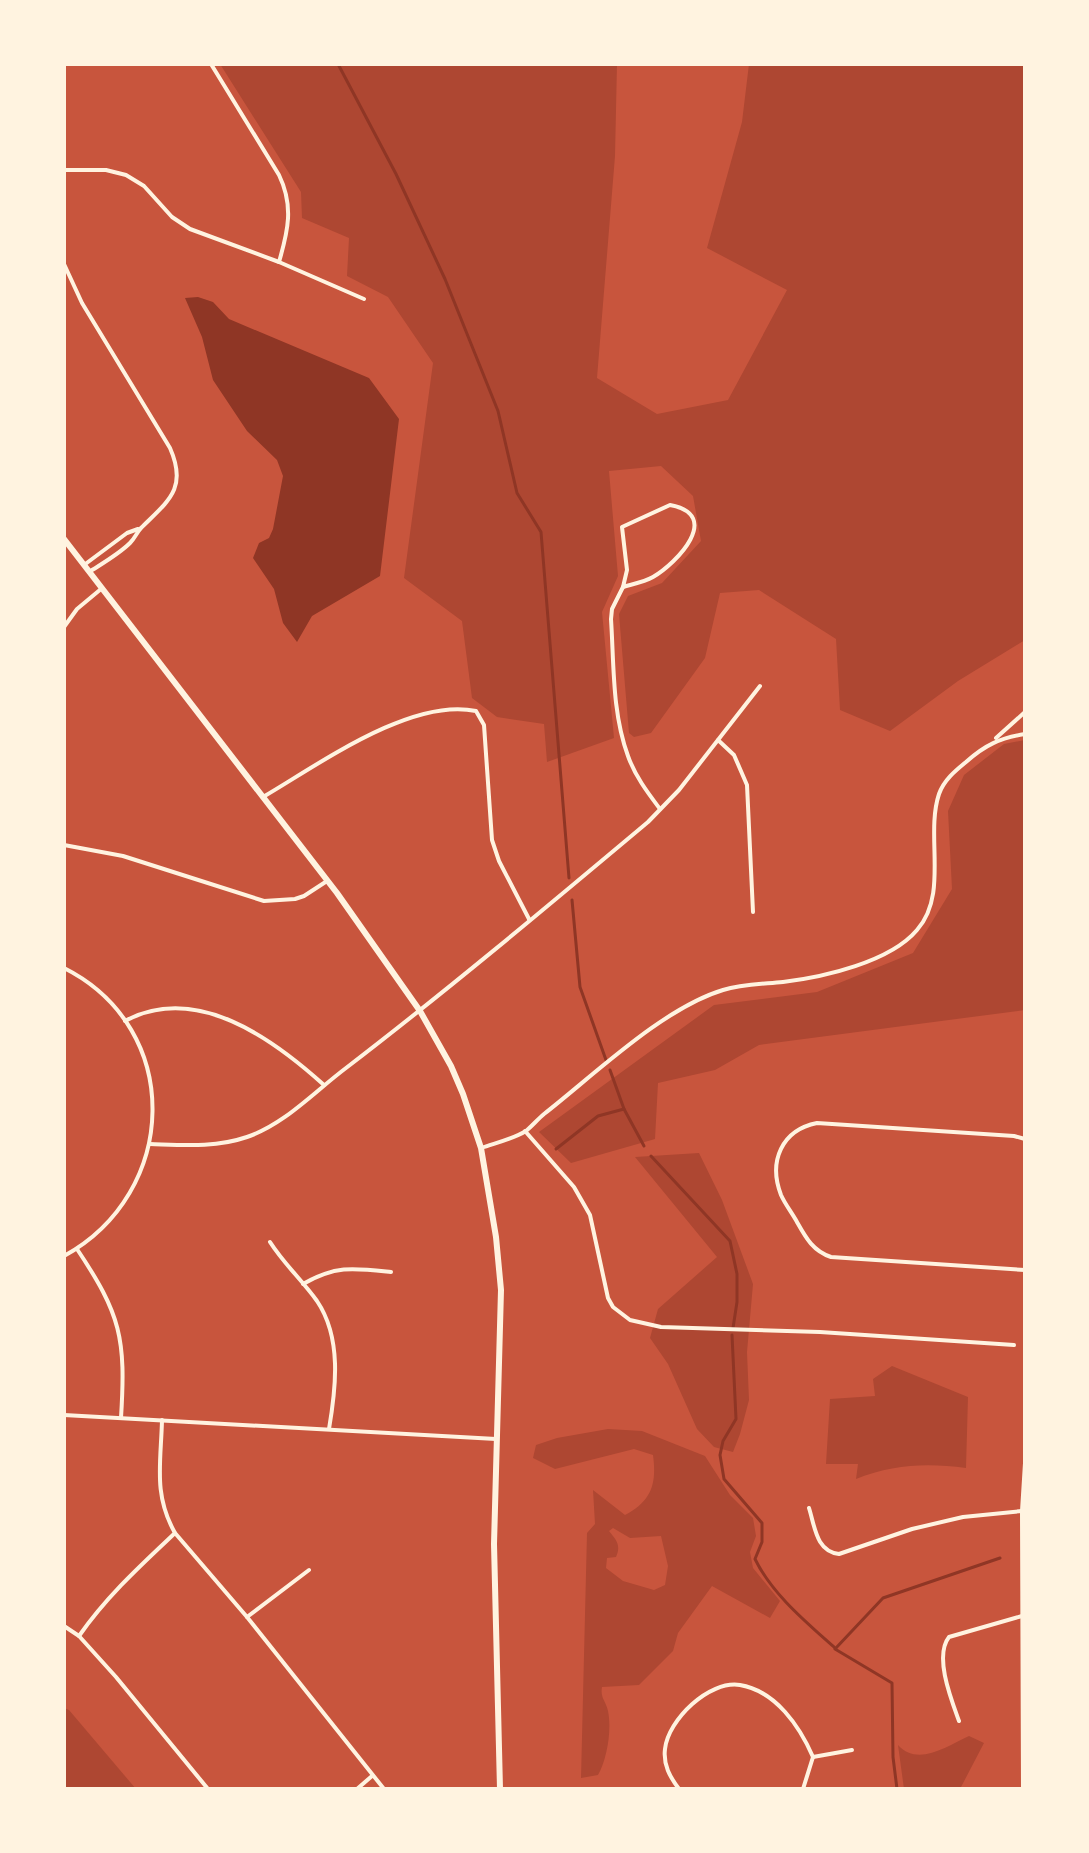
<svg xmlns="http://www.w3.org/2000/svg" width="1089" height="1853" font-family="Rubik,sans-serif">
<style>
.green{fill:#ae4732;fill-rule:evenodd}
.water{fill:#8f3625}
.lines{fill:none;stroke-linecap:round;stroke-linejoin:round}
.stream{stroke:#8f3625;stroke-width:3}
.minor{stroke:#fff3e0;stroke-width:4}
.secondary{stroke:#fff3e0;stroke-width:6}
</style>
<rect width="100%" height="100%" fill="#c8553d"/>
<!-- green -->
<g class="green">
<path d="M220,64H617L615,156L597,378L657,414L728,400L787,290L707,248L742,122L749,64H1025V640L958,681L890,731L840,710L836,639L759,590L720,593L705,658L651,733L634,737L629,733L619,614L628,596L662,583L701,541L693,496L661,466L609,471L618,576L602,612L614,738L547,762L544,724L497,717L472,698L462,621L404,578L433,363L388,297L347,276L349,238L302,218L301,192Z"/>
<path d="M1025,740V1010L759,1045L715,1070L658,1083L655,1139L571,1163L539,1132L714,1005L817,992L913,953L952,889L948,811L964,775L1004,744Z"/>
<path d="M699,1153L722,1200L753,1284L747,1352L749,1400L740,1434L733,1452L714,1447L697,1429L668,1364L650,1338L658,1309L717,1257L635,1157Z"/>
<path d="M892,1366L968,1397L966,1468C928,1463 893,1464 856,1479L858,1464H826L830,1399L875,1396L873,1379Z"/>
<path d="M608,1429L642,1431L705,1456L730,1495L753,1518L756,1536L750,1552L753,1568L780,1601L770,1618L712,1586L678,1633L673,1651L639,1685L602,1687C600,1698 606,1701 608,1711C612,1730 607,1759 598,1775L581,1778L587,1533L595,1524L593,1490L625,1515C651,1501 657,1485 653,1455L634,1449L555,1469L533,1458L536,1445L557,1438ZM613,1528L630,1538L661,1536L668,1566L665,1585L654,1590L623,1581L606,1568L607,1558L616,1557C621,1545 617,1541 609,1531Z"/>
<path d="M64,1708L69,1710L136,1789H64Z"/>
<path d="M969,1736L984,1743L960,1789H904L898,1745C918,1767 947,1746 969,1736Z"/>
</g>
<!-- water -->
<path class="water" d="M198,297L213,302L229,319L369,378L399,419L380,576L312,616L297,642L283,623L274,589L253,558L259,543L269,538L273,529L283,476L277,460L247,431L213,380L202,337L185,298Z"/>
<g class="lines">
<!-- stream -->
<g class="stream">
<path d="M338,64L396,174L445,279L498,411L517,493L541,532L569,878"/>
<path d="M572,900L580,987L606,1060"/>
<path d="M610,1070L624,1109L644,1146"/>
<path d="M556,1149L598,1116L624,1109"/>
<path d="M651,1156L730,1241L737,1274V1302L733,1328"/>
<path d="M732,1335L736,1419L723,1441L720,1455L724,1479L762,1523V1542L755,1559C772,1594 806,1622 835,1648"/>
<path d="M897,1789L893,1757L892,1683L835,1649L883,1598L1000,1558"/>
</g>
<!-- minor -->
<g class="minor">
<path d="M211,64L279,175C294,206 288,231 279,262"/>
<path d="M64,170H106L126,175L144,186L172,217L190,229L279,262L364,299"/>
<path d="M64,264L82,303L170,448C188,489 168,501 141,528C137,532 135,538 130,543C119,554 103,563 89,572"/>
<path d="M670,505C723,515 677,563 653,577C644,582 633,584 623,587L627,570L622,527Z"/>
<path d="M84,565L127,533L138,529"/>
<path d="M623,587L612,609L611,619C614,664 612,713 628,756C635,776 648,793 660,809"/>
<path d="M64,627L77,609L101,589"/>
<path d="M996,738L1025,712"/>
<path d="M718,740L734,755L747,785L753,912"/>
<path d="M263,797C318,765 411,697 476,711L484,725L492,840L499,861L529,919"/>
<path d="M64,845L123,856L264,901L295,899L304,896L327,881"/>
<path d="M64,968C185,1029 179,1193 64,1256"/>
<path d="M125,1021C196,983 272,1038 324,1085"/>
<path d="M525,1131L574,1187L590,1215L608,1298L613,1307L630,1320L661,1327L820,1332L1014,1345"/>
<path d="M1025,1139L1014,1136L817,1123C782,1130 768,1161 781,1195C785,1204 792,1213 797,1222C806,1238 813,1251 831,1257L1025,1270"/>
<path d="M150,1144C182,1145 215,1148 247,1137C285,1124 314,1092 346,1068C449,989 549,905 648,822L679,790L760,686"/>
<path d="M481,1148C495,1143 513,1139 526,1131C532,1126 538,1119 544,1114C594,1075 663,1008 723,990C742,984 763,984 783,982C824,977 890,962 917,930C949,894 925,836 939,794C944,780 955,771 966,762C985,745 1000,738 1025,734"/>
<path d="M270,1242C284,1264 302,1280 317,1301C342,1338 336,1388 329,1429"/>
<path d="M77,1249C121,1315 126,1338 121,1418"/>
<path d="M303,1284C336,1265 354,1268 391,1272"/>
<path d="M64,1415L496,1439"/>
<path d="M162,1420C161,1463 153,1494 175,1533L247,1617L384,1789"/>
<path d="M809,1508C815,1527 816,1551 839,1554L912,1529L963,1517L1022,1511"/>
<path d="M247,1617L309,1570"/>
<path d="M64,1626L79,1636L116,1677L208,1789"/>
<path d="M79,1636C107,1596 140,1566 175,1533"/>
<path d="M959,1721C951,1699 934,1656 949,1637L1022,1616"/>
<path d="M813,1757L852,1750"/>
<path d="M357,1789L372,1776"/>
<path d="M679,1789C670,1777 663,1765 665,1749C668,1720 709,1680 740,1685C776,1691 800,1727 813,1757"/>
<path d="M803,1789L813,1757"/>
<path d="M1023,1789L1022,1511L1025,1463"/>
</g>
<!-- secondary -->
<path class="secondary" d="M64,539L337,893L420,1011L451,1066L463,1094L481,1148L496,1237L501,1290L494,1544L500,1789"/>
</g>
<!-- border -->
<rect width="1089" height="1853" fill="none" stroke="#fff3e0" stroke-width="132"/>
</svg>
